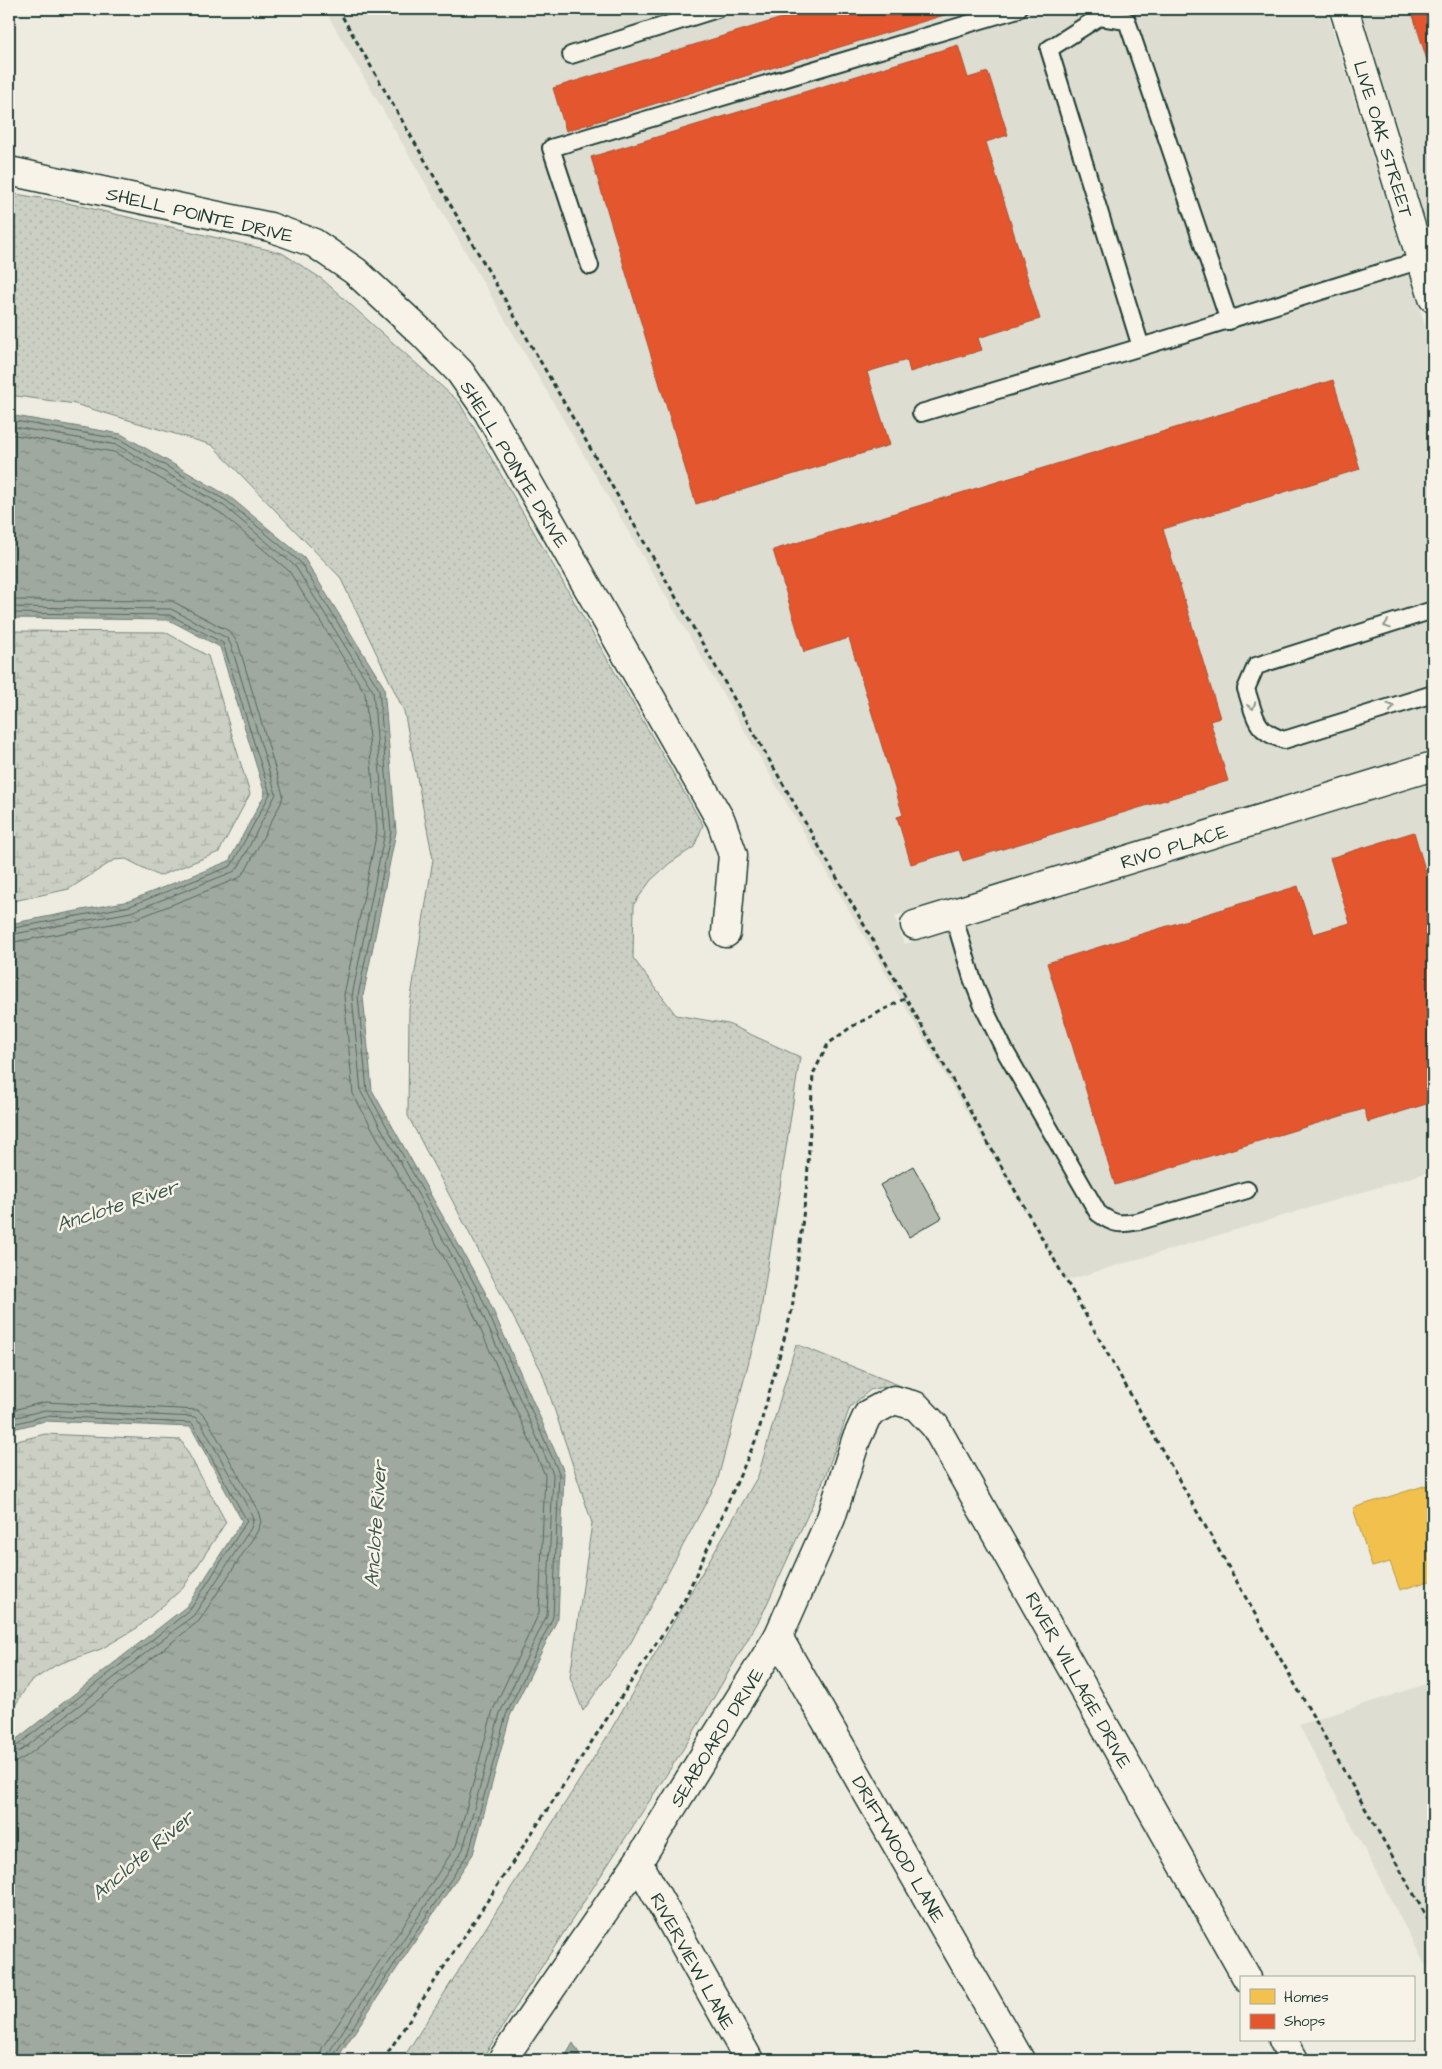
<svg xmlns="http://www.w3.org/2000/svg" width="1442" height="2069" font-family="'Architects Daughter',sans-serif">
<style>
.built{fill:#ddddd2}
.grass{fill:url(#grass-dots);stroke:#76867c}
.wetland{fill:url(#wetland-marsh);stroke:#76867c}
.water{fill:url(#water-ripples);stroke:#6c7e74}
.homes{fill:#f2c14e;stroke:#b39946}
.shops{fill:#e4572e;stroke:#a94f30}
.lines{fill:none;stroke-linecap:round;stroke-linejoin:round}
.shore{stroke:#52685f;stroke-width:1}
.building{fill:#b5bbb0;stroke:#1f3d34}
.service-casing{stroke:#1f3d34;stroke-width:20}
.minor-casing{stroke:#1f3d34;stroke-width:31}
.tertiary-casing{stroke:#1f3d34;stroke-width:31}
.path{stroke:#1f3d34;stroke-width:3;stroke-dasharray:5 4;stroke-linecap:butt}
.service{stroke:#f7f3e8;stroke-width:16}
.minor{stroke:#f7f3e8;stroke-width:28}
.tertiary{stroke:#f7f3e8;stroke-width:28}
.oneway{stroke:#8b988e}
.labels{text-anchor:middle;stroke-width:5;stroke-linejoin:round;paint-order:stroke}
.street-label{font-size:19px;fill:#1f3d34;stroke:#f7f3e8}
.water-label{font-size:20px;font-style:italic;fill:#3f584f;stroke:#f7f3e8}
</style>
<defs>
<pattern id="grass-dots" width="8" height="8" patternUnits="userSpaceOnUse" patternTransform="scale(1.25)"><rect width="8" height="8" fill="#cccfc4"/><path d="M2 2h.1M6 6h.1" fill="none" stroke="#afb3a9" stroke-width="1.8" stroke-linecap="round"/></pattern>
<pattern id="wetland-marsh" width="20" height="14" patternUnits="userSpaceOnUse" patternTransform="scale(1.25)"><rect width="20" height="14" fill="#cccfc4"/><path d="M1 5h8M5 5V1M11 12h8M15 12V8" fill="none" stroke="#afb3a9"/></pattern>
<pattern id="water-ripples" width="26" height="14" patternUnits="userSpaceOnUse" patternTransform="scale(1.25)"><rect width="26" height="14" fill="#9fa99f"/><path d="M2 4q2-2 4 0t4 0M15 11q2-2 4 0t4 0" fill="none" stroke="#818b82"/></pattern>
</defs>
<rect width="100%" height="100%" fill="#eeece1"/>
<filter id="ink" filterUnits="userSpaceOnUse"><feTurbulence type="fractalNoise" baseFrequency=".02" numOctaves="2"/><feDisplacementMap in="SourceGraphic" scale="10" xChannelSelector="R" yChannelSelector="G"/><feConvolveMatrix kernelMatrix="1 2 1 2 8 2 1 2 1" color-interpolation-filters="sRGB"/></filter>
<g filter="url(#ink)">
<!-- built -->
<g class="built">
<path d="M324,9H1326L1433,351V751L895,916L904,944L1433,782V1171L1065,1281Z"/>
<path d="M1361,9H1433V243Z"/>
<path d="M1433,1682V1980L1299,1725Z"/>
</g>
<!-- grass -->
<g class="grass">
<path d="M9,193L59,201L282,253L322,279L459,402L703,825L694,847L670,863L651,880L634,904L633,958L676,1015L728,1024L800,1057L759,1323L717,1482L630,1644L583,1711L570,1677L592,1523L542,1372L408,1116L409,1009L433,859L404,711L340,577L212,445L75,404L9,395Z"/>
<path d="M796,1344L906,1388L883,1387L870,1390L850,1407L825,1477L762,1615L689,1740L481,2060H402L605,1740L758,1476Z"/>
</g>
<!-- wetland -->
<g class="wetland">
<path d="M9,631L165,632L208,656L250,794L219,852L159,876L126,859L114,860L69,889L9,902Z"/>
<path d="M45,1434L181,1440L226,1522L183,1588L137,1628L101,1649L56,1665L29,1683L9,1715V1443Z"/>
</g>
<!-- water -->
<g class="water">
<path d="M9,415L121,434L230,497L304,558L384,687L396,832L363,996L372,1090L484,1290L564,1472L558,1618L510,1716L473,1854L336,2060H9V1745L187,1606L242,1521L191,1427L45,1421L9,1430V924L129,901L229,861L265,794L220,647L169,620L9,618Z"/>
<path d="M573,2043L583,2060H563Z"/>
</g>
<!-- homes -->
<path class="homes" d="M1433,1483V1580L1400,1590L1390,1562L1372,1567L1353,1508Z"/>
<!-- shops -->
<g class="shops">
<path d="M811,9H964L566,131L553,88Z"/>
<path d="M1411,9H1433V79Z"/>
<path d="M958,45L968,78L988,72L1008,135L986,142L1040,319L978,338L982,350L910,372L907,360L867,372L890,445L696,504L591,157Z"/>
<path d="M1333,380L1360,469L1163,529L1220,718L1210,721L1228,781L963,861L959,850L911,864L897,817L903,815L849,638L804,652L773,550Z"/>
<path d="M1414,832L1429,883L1433,882V1102L1368,1122L1364,1109L1115,1185L1047,963L1298,886L1313,934L1350,923L1330,858Z"/>
</g>
<g class="lines">
<!-- shore -->
<g class="shore">
<path d="M9,420L119,439L227,501L300,562L379,689L391,832L358,996L367,1091L479,1292L559,1473L553,1617L506,1715L469,1852L334,2055L333,2060"/>
<path d="M9,426L117,445L224,506L295,566L373,691L385,832L352,996L361,1092L474,1295L553,1474L547,1615L500,1713L463,1849L329,2052L326,2060"/>
<path d="M9,434L114,452L219,512L289,571L365,693L377,831L344,995L353,1094L467,1299L545,1475L539,1613L493,1710L456,1846L322,2048L319,2060"/>
<path d="M9,600L172,601L229,631L238,643L283,795L281,803L246,870L239,878L133,920L9,943"/>
<path d="M9,607L171,609L227,638L231,645L276,794L239,866L235,871L131,912L9,935"/>
<path d="M9,613L170,615L223,643L270,794L231,866L130,906L9,929"/>
<path d="M9,1411L45,1402L198,1410L207,1419L258,1511L261,1522L257,1532L199,1621L27,1756L16,1762L9,1763"/>
<path d="M9,1419L45,1410L195,1417L201,1423L252,1515L253,1521L251,1528L194,1615L22,1750L9,1755"/>
<path d="M9,1425L45,1416L192,1423L247,1521L190,1610L18,1745L9,1749"/>
</g>
</g>
<!-- building -->
<path class="building" d="M913,1166L942,1218L909,1237L880,1185Z"/>
<g class="lines">
<defs>
<g id="service">
<path d="M571,55L717,9"/>
<path d="M590,266L551,148L1018,9"/>
<path d="M1229,321L1127,21L1099,17L1049,49L1141,347L1421,260"/>
<path d="M921,413L1141,347"/>
<path d="M1433,610L1256,666L1246,689C1256,717 1253,730 1284,740L1433,694"/>
<path d="M953,914L972,978L983,1006L1005,1051L1098,1213C1114,1225 1120,1225 1140,1221L1247,1190"/>
</g>
<g id="minor">
<path d="M9,171L270,227L314,243L355,271L421,332L460,372L488,412L721,821L733,855L726,933"/>
<path d="M915,925L1433,766"/>
<path d="M778,1637L1020,2060"/>
<path d="M638,1862L749,2060"/>
<path d="M1283,2040L1294,2060"/>
<path d="M502,2060L638,1862L778,1637L831,1518L856,1440L868,1414L894,1400L916,1406L935,1426L1247,1978"/>
</g>
<path id="tertiary" d="M1344,9L1433,298"/>
</defs>
<!-- service casing -->
<use href="#service" class="service-casing"/>
<!-- minor casing -->
<use href="#minor" class="minor-casing"/>
<!-- tertiary casing -->
<use href="#tertiary" class="tertiary-casing"/>
<!-- path -->
<g class="path">
<path d="M338,9L906,998L1433,1928"/>
<path d="M383,2060L684,1601L757,1437L792,1310L807,1183L813,1074L828,1044L851,1027L906,998"/>
</g>
<!-- service -->
<use href="#service" class="service"/>
<!-- minor -->
<use href="#minor" class="minor"/>
<!-- tertiary -->
<use href="#tertiary" class="tertiary"/>
</g>
<!-- one-way arrows -->
<defs><path id="oneway-chevron" d="M-2-3.5L2.5 0L-2 3.5" fill="none" stroke-width="1.6" stroke-linecap="round" stroke-linejoin="round" transform="scale(1.25)"/></defs>
<g class="oneway">
<use href="#oneway-chevron" transform="translate(1387 625) rotate(162)"/>
<use href="#oneway-chevron" transform="translate(1252 706) rotate(71)"/>
<use href="#oneway-chevron" transform="translate(1391 707) rotate(-17)"/>
</g>
</g>
<g class="labels">
<!-- street labels -->
<g class="street-label">
<text transform="translate(1384 139) rotate(73)" y="7">LIVE OAK STREET</text>
<text transform="translate(200 214) rotate(13)" y="7">SHELL POINTE DRIVE</text>
<text transform="translate(515 464) rotate(59)" y="7">SHELL POINTE DRIVE</text>
<text transform="translate(1174 846) rotate(-17)" y="7">RIVO PLACE</text>
<text transform="translate(1079 1680) rotate(61)" y="7">RIVER VILLAGE DRIVE</text>
<text transform="translate(716 1737) rotate(-58)" y="7">SEABOARD DRIVE</text>
<text transform="translate(899 1849) rotate(60)" y="7">DRIFTWOOD LANE</text>
<text transform="translate(693 1961) rotate(61)" y="7">RIVERVIEW LANE</text>
</g>
<!-- water labels -->
<g class="water-label">
<text transform="translate(117 1205) rotate(-18)" y="7">Anclote River</text>
<text transform="translate(375 1524) rotate(-86)" y="7">Anclote River</text>
<text transform="translate(142 1855) rotate(-40)" y="7">Anclote River</text>
</g>
</g>
<!-- margin -->
<rect width="1442" height="2069" fill="none" stroke="#f7f3e8" stroke-width="30"/>
<rect x="15" y="15" width="1412" height="2039" fill="none" stroke="#1f3d34" stroke-width="2" filter="url(#ink)"/>
<!-- legend -->
<rect x="1240" y="1976" width="175" height="65" fill="#f7f3e8" stroke="#a1aaa0"/>
<rect x="1250" y="1989" width="25" height="15" fill="#f2c14e" stroke="#a1aaa0"/>
<text x="1284" y="2002" font-size="15" fill="#1f3d34">Homes</text>
<rect x="1250" y="2014" width="25" height="15" fill="#e4572e" stroke="#a1aaa0"/>
<text x="1284" y="2026" font-size="15" fill="#1f3d34">Shops</text>
</svg>
